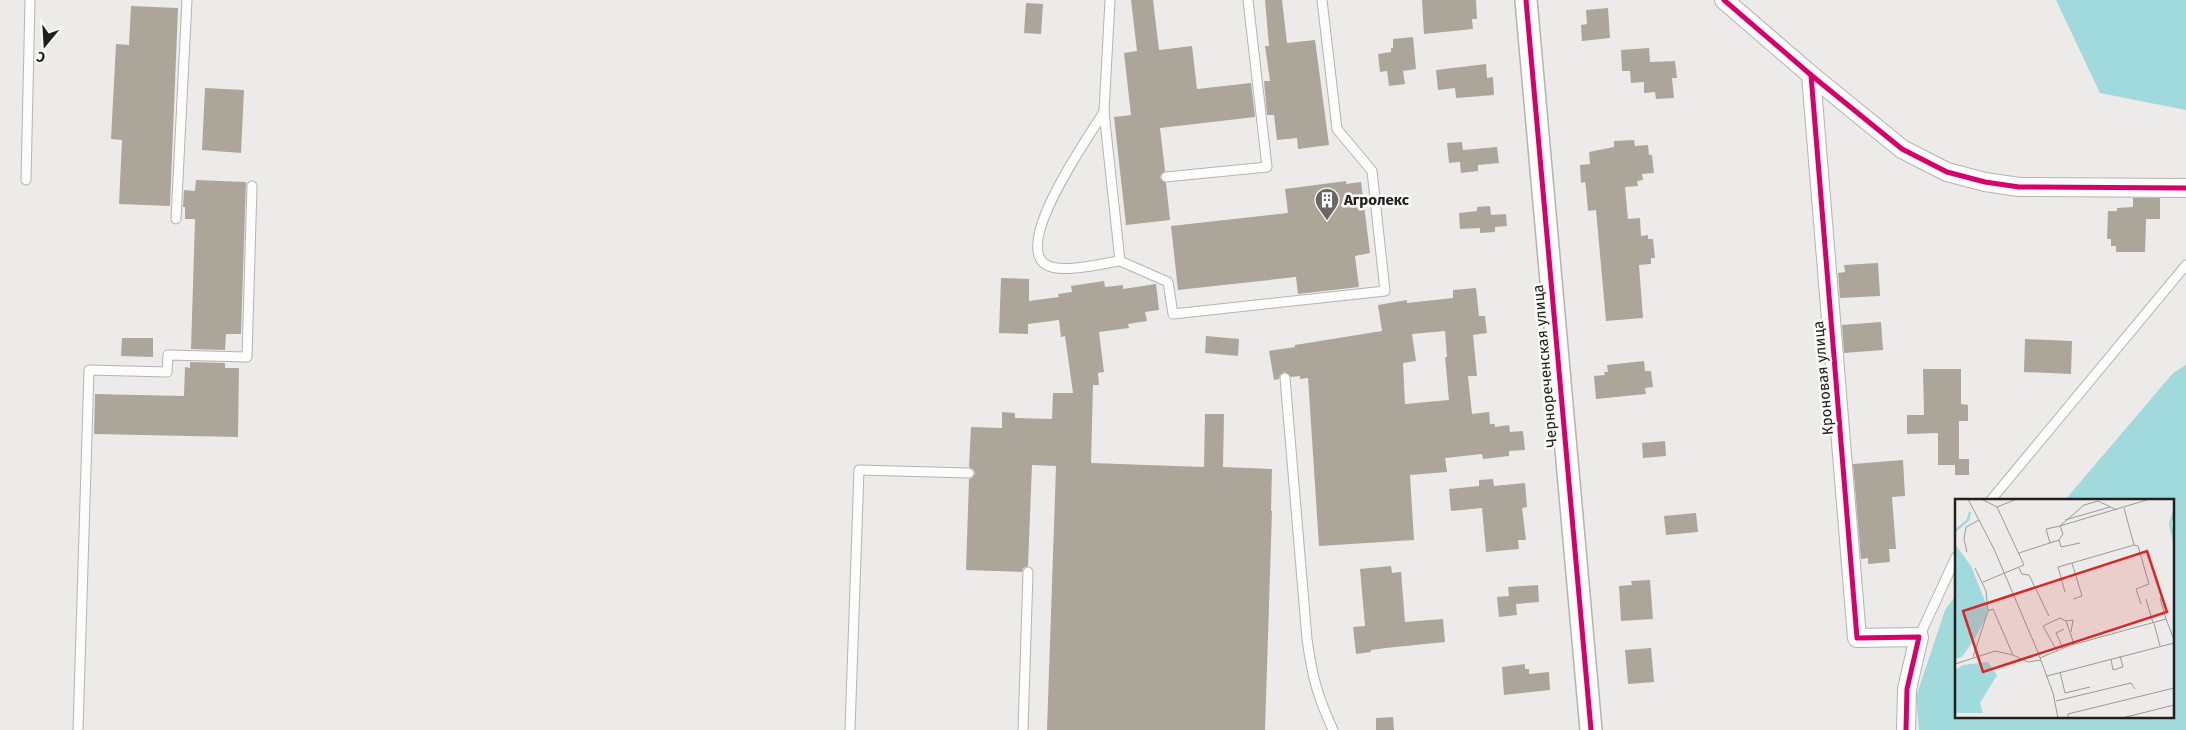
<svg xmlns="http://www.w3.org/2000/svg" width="2186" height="730" font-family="'Fira Sans',sans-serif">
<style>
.water{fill:#a1dadc}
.building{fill:#aca59a;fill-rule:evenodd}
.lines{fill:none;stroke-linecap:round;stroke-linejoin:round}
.service-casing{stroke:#b5b3b2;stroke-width:11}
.minor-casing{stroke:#b5b3b2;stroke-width:20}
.tertiary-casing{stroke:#b5b3b2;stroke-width:24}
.service{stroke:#fcfcfc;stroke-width:9}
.minor{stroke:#fcfcfc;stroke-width:18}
.tertiary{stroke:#fcfcfc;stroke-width:21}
.cycleway-casing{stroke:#fbf9f6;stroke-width:8}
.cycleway{stroke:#d6006c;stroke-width:5}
.labels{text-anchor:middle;stroke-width:5;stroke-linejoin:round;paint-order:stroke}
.poi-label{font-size:15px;font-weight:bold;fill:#21201f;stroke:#fbf9f6;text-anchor:start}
.street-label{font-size:15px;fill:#21201f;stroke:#fbf9f6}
.inset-river{fill:none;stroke:#a1dadc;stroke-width:2.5}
.inset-road{fill:none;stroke:#9b9a98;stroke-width:1}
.view{fill:#d62828;fill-opacity:0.15;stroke:#d62828;stroke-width:2.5}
.inset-edge{fill:none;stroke:#21201f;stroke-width:2.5}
</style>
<rect width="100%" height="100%" fill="#edebe9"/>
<!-- water -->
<g class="water">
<path d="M2056,0H2186V110L2100,93Z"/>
<path d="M2186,365V730H1919L1916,697L1945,610L1956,595V716H2172V500H2065L2173,373Z"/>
</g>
<!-- building -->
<g class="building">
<path d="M1131,0H1153L1159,50L1192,46L1197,89L1251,83L1255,117L1160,128L1165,171L1161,174L1160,178L1166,183L1170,220L1126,225L1114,117L1131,115L1124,53L1137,51Z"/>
<path d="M1265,0H1282L1287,43L1315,40L1329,145L1298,149L1297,138L1277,140L1274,115H1267L1264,81H1270L1265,46H1269Z"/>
<path d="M1422,0H1476L1477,19H1472L1473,29L1424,34Z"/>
<path d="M1026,3L1043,4L1041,34L1024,33Z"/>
<path d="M131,6L178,8L170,206L119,204L122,140L111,139L116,44L129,45Z"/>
<path d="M1608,8L1610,38L1582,41L1581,25L1587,24L1586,10Z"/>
<path d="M1413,37L1416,69L1403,71L1405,84L1389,86L1387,71L1380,72L1378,54L1391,52V48H1393V39Z"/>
<path d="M1649,48L1650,62L1675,61L1677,78H1672L1674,98L1656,99L1655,92L1644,93V82L1631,83L1630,71H1622L1621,50Z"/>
<path d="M1486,64L1487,78L1493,77L1494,95L1456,98L1455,88L1438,90L1436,70Z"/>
<path d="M205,88L244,90L241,153L202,150Z"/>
<path d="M1634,140L1635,146L1648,145L1649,155H1652L1654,173L1642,174L1643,180L1637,181L1638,186L1625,187L1628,219L1640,218L1641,236L1648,235V239H1653L1655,258H1651V264L1639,265L1643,318L1606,321L1596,210L1588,211L1586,188L1585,182L1581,183L1580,165L1590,164L1589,152L1614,147V141Z"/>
<path d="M1462,142L1463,150L1497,147L1499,163L1478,165V171L1461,173L1460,162L1449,163L1447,143Z"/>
<path d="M196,180L246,182L241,334H226L225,350L191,349L195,219H185V207H183L184,190L195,191Z"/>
<path d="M1346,181V184L1361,182L1370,253L1355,256L1359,287L1298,294L1296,277L1178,290L1171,226L1288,213L1285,189Z"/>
<path d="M2133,198H2160V219H2146L2145,252H2116V246H2111V239H2107L2108,211H2117V208L2133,207Z"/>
<path d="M1490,206L1491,215L1506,214L1507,226L1495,227V232L1480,233V228L1460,229L1459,213L1477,211V207Z"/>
<path d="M1878,263L1880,296L1840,298L1838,273L1845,272L1844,265Z"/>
<path d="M1001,278L1029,279V301L1059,297L1058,294L1072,292L1071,286L1104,281L1105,287L1123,285V289L1156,284L1159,310L1145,312L1147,321L1128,324L1129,328L1099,332L1104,372L1098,373L1099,385H1093L1091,463L1204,467L1205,414H1224L1223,467L1272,469L1271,511H1272L1265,730H1047L1056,466L1032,465L1028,566L1023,568L1022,572L966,570L969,479L972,478L975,474L974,470L969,467L971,427L1002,428V412L1015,413V418L1052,419L1053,393H1073L1065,336L1061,337L1059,320L1028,324V334L999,333Z"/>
<path d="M1476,288L1479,316H1485L1487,333L1473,335L1477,376H1468L1472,414L1489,412L1490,424H1495V427L1509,425L1510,432L1523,431L1525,450L1509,451V456L1483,459L1482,454L1445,458L1447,472L1410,475L1414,540L1319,546L1308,378L1300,379V376L1291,377L1285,372L1280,375L1279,379L1274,380L1269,351L1295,347V345L1382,331L1378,305L1407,300V303L1453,298V290ZM1445,331L1447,357H1445L1449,400L1405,404L1403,363L1416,361L1412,334Z"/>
<path d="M1881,322L1883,350L1844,353L1842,325Z"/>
<path d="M1206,336L1239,339L1238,356L1205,353Z"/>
<path d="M122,338H153V357L121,356Z"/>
<path d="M2025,339L2072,341L2071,374L2024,372Z"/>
<path d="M1644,361L1645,371H1651L1653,387L1645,388L1646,394L1596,399L1594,376L1605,375L1604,372H1608L1607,365Z"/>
<path d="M190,362L225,363V368H239L238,437L94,434L95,394L184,396L185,367L190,368Z"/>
<path d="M1923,369H1961V404L1968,405V421H1959V459H1969V475H1955V465H1938V433L1907,434V415H1924Z"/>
<path d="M1665,441L1666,456L1643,458L1642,443Z"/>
<path d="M1903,460L1905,496L1892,497L1896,549H1889L1890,562L1868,564V558L1861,559L1853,464Z"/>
<path d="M1493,479L1494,486L1525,483L1527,507L1522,508L1526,540H1518L1519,549L1486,552L1482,508L1451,511L1449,489L1479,486V480Z"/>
<path d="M1696,513L1698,532L1666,535L1664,516Z"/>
<path d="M1391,566L1392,573L1401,572L1405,622L1443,619L1445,642L1386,648L1371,650V652L1356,654L1353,627L1365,626L1360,569Z"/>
<path d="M1650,580L1653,619L1621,621L1619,586L1632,585L1631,581Z"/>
<path d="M1538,585L1539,602L1516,604L1517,615L1499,617L1497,597L1509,596L1508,587Z"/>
<path d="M1651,648L1654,682L1628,684L1625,650Z"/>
<path d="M1525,664V669H1529V674L1549,672L1550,690L1504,695L1502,667Z"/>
<path d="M1393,717L1394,730H1376V718Z"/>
</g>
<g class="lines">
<defs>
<g id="service">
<path d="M1110,0L1104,112L1120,261L1168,282L1173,314L1385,291L1372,171L1337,129L1322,0"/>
<path d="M1104,112C1089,136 1014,242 1045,264C1060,275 1103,263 1120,261"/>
<path d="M1166,177L1267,167L1248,0"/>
<path d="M26,180L30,0"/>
<path d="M176,219L187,0"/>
<path d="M1285,378L1307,639C1312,676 1317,695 1333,730"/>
<path d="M1991,500L2186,265"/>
<path d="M1919,637L1956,557"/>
<path d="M78,730L89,370L167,372L168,355L247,357L252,186"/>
<path d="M850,730L859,470L969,473"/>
<path d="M1023,730L1028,572"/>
</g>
<g id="minor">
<path d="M1724,0L1811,75L1857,638L1919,637L1907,689L1906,730"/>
<path d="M1811,75L1902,149L1947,172L1985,182L2019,187L2186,188"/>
</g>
<path id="tertiary" d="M1526,0L1591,730"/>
</defs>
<!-- service casing -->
<use href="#service" class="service-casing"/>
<!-- minor casing -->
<use href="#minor" class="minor-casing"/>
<!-- tertiary casing -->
<use href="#tertiary" class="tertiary-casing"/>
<!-- service -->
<use href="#service" class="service"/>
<!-- minor -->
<use href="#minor" class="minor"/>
<!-- tertiary -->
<use href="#tertiary" class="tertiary"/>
<defs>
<g id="cycleway">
<path d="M1526,0L1591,730"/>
<path d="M1724,0L1811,75L1857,638L1919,637L1907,689L1906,730"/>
<path d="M1811,75L1902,149L1947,172L1985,182L2019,187L2186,188"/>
</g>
</defs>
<!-- cycleway casing -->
<use href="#cycleway" class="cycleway-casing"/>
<!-- cycleway -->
<use href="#cycleway" class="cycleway"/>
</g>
<!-- icons -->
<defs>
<symbol id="building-pin" viewBox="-11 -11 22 30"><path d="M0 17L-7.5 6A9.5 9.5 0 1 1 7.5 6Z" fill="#686766" stroke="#fbf9f6"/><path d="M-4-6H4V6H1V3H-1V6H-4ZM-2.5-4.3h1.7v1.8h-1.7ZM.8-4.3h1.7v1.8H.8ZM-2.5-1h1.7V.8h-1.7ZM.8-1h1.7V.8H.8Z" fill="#fff"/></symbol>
</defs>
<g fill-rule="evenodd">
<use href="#building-pin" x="1313" y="186" width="28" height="38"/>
</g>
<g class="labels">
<!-- poi labels -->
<g class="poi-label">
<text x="1344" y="205">Агролекс</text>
</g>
<!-- street labels -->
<g class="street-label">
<text transform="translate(1545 366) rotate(-95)" y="5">Чернореченская улица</text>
<text transform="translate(1823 378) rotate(-95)" y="5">Кроновая улица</text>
</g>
</g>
<!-- overview -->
<g transform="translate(1955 499)">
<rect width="219" height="219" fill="#edebe9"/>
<path d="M0,45L16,67L32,107L31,118L19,141L7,158L0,160ZM33,163L42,176L25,204L28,214H0V171L8,166Z" fill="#a1dadc"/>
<path class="inset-river" d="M219,12L215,25L219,41M0,32L13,21L15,13"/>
<path class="inset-road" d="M13,0L39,50L82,151L98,194L103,219M26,0L42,8L62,0M110,21L155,8M104,41L106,48L125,44M95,44L91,30L105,27L129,6L143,2L162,11M179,46L183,47L194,85L181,90L186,105M12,53L9,40L11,28L24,21M64,54L104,41L108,35L105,27L195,0M20,69L31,92L33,112L38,110L58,156L73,163L86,161M64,69L67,75L74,76L94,117M28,83L69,66L42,8M110,93L103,68L117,64M205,99L211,120M118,100L127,97L117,64L179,46L169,9M191,100L198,124M111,122L118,121L116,133M199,124L205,147M108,149L101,134L109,130M102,152L88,127L105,119L111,122L119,145M18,158L33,112M85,159L113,147L211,120L219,141M156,160L158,171L168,168L165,157M0,165L40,152L58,156M105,173L110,194L135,188M92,177L219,144M101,202L176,184L180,190M113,219V215L219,189M167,219L219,206"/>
<path class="view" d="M192,52L212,113L28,173L8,112Z"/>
<rect width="219" height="219" class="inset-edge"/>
</g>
<!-- north arrow -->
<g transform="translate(45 45) rotate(198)" stroke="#fbf9f6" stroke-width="4" paint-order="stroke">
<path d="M0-4L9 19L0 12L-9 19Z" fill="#21201f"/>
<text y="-8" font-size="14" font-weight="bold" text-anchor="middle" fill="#21201f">С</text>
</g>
</svg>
